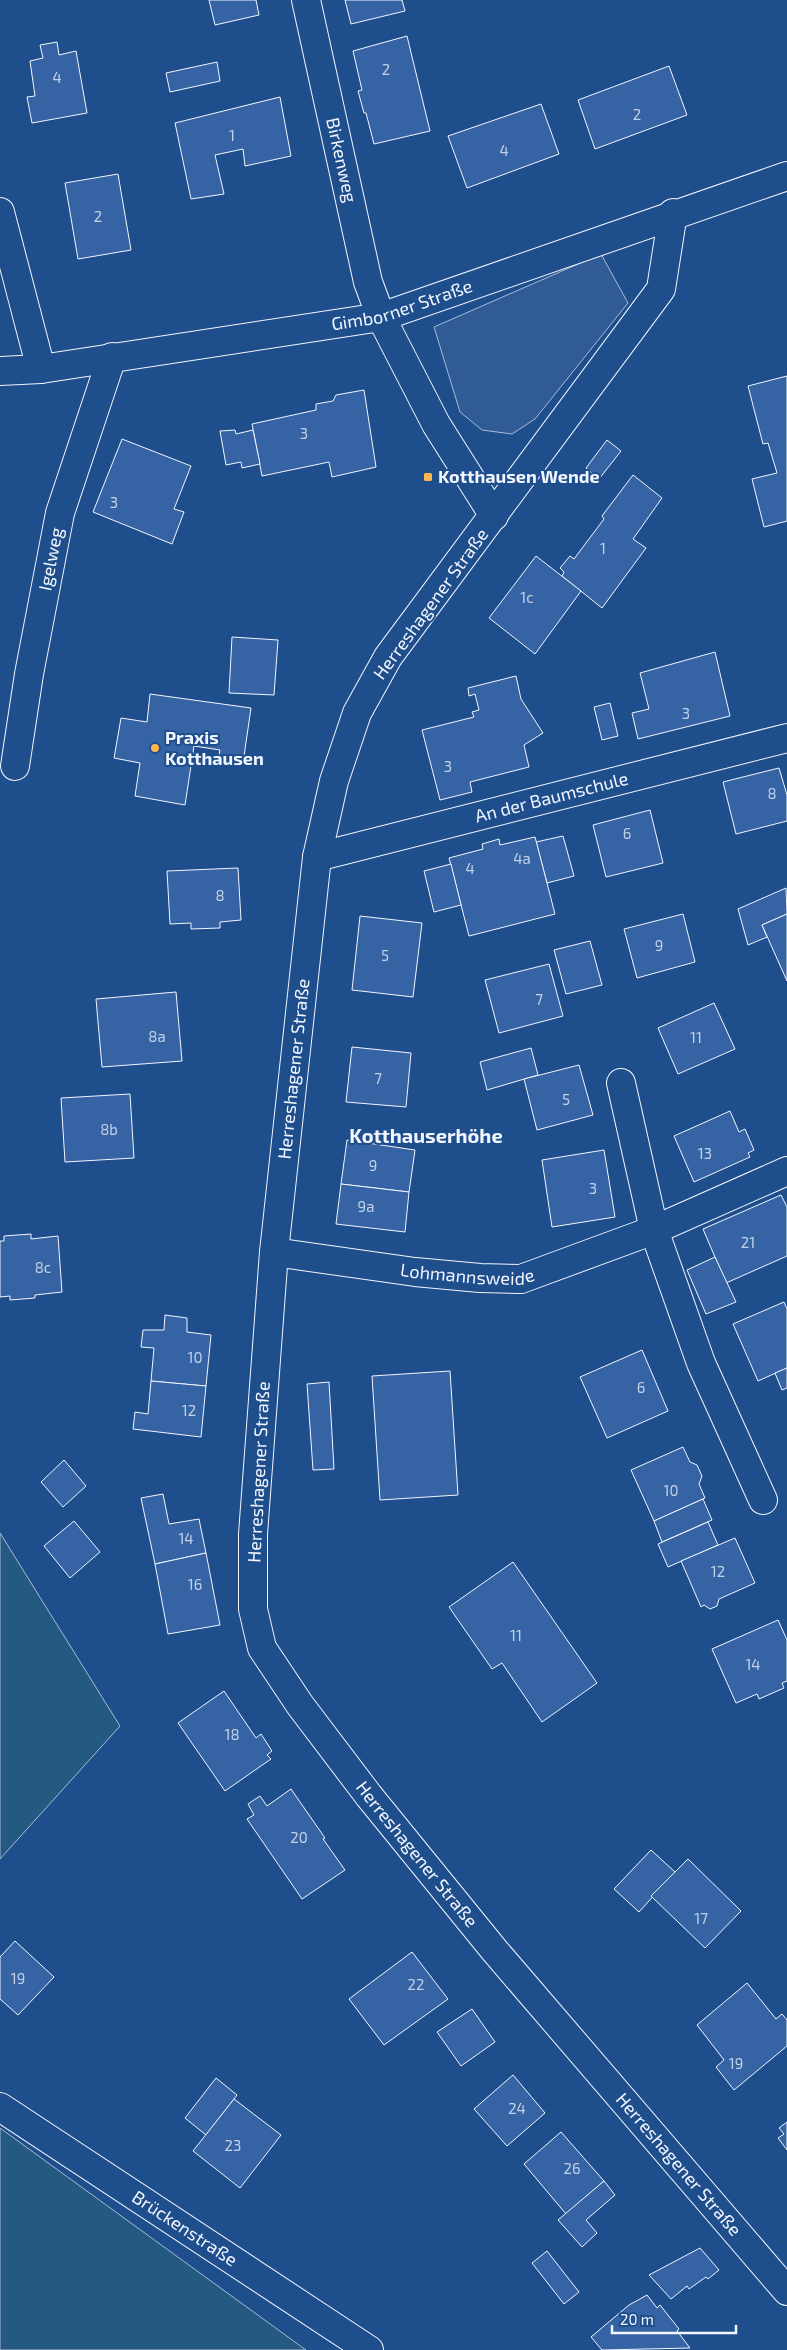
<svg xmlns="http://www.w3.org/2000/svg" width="787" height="2350" font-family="'Exo 2',sans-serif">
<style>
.green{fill:#245a82;stroke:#a8bbd7}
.parking{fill:#305b95;stroke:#a8bbd7}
.building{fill:#3563a3;stroke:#f2f6ff}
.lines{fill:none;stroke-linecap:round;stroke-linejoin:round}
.minor-casing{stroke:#f2f6ff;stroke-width:30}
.tertiary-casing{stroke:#f2f6ff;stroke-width:30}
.minor{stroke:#1f4e8c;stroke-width:28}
.tertiary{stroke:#1f4e8c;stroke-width:28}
.poi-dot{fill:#ffb74d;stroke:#1f4e8c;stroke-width:2}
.labels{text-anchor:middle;stroke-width:4;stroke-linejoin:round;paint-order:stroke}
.number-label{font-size:15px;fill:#c3d1e8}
.street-label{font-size:18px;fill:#f2f6ff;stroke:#1f4e8c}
.poi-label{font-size:18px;font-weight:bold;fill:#f2f6ff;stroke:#1f4e8c;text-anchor:start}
.quarter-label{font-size:20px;font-weight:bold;fill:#f2f6ff;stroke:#1f4e8c}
</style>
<rect width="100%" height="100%" fill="#1f4e8c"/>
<!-- green -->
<g class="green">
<path d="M0,1533L120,1726L0,1859Z"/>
<path d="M0,2128L306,2350H0Z"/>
</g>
<!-- parking -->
<path class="parking" d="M601,254L628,303L535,419L512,434L482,430L460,412L434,327Z"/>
<!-- building -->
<g class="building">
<path d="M209,0H256L259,15L215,25Z"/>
<path d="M345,0H402L405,11L351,24Z"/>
<path d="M407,36L430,131L374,144L366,113H364L358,91L362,90L353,51Z"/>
<path d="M57,42L59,55L76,51L87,113L32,123L27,97L35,96L30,61L43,58L40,45Z"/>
<path d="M217,62L220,81L170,92L166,73Z"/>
<path d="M669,66L687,115L595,149L578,100Z"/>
<path d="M280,97L291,156L245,166L243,149L215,155L224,194L191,199L175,123Z"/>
<path d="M541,104L559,154L467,188L448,136Z"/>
<path d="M118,174L131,250L78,259L65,183Z"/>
<path d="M787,376V521L764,527L752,479L777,473L768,443L763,444L748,386Z"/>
<path d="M364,390L376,467L332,477L329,462L262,476L252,424L316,410V404L333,401L336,395Z"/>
<path d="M235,430L236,434L253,430L260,464L242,468L241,462L226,465L220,431Z"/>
<path d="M122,439L191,466L174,509L184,512L172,544L93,512Z"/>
<path d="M607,440L621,451L599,479L586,468Z"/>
<path d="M633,475L662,498L633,539L646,548L602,608L562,576L564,572L560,568L570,556L574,559L604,519L602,516Z"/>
<path d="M536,556L581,591L535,654L489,618Z"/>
<path d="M232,637L278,640L274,695L229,693Z"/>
<path d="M715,652L730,716L638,739L632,713L649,709L640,673Z"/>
<path d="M516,676L521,699L543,733L524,745L529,767L470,782L472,792L440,800L422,730L474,717L472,712L479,710L475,694L469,696L468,688Z"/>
<path d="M150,694L251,708L243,763L218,759L220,750L194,746L185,805L135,796L140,763L114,758L121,718L147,722Z"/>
<path d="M610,703L618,736L602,740L594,707Z"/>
<path d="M779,768L787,795V821L736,834L723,782Z"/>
<path d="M650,810L663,863L606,877L593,825Z"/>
<path d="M563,836L574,876L547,883L536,842Z"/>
<path d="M535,837L555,914L469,936L449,858L483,849L482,844L499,839L500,845Z"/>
<path d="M451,864L461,905L434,912L424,871Z"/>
<path d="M238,868L241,920L220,922V928L191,929V923L170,924L167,871Z"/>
<path d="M786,888L787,914L762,925L767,937L748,945L738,909Z"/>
<path d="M683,914L695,962L637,978L624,929Z"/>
<path d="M787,914V981L762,925Z"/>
<path d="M360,916L422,923L413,997L352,990Z"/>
<path d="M590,941L602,985L566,994L554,950Z"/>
<path d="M549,964L563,1016L499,1033L485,980Z"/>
<path d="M176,992L182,1061L102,1067L96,999Z"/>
<path d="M714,1003L735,1049L678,1074L658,1028Z"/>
<path d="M352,1047L411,1053L406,1107L346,1102Z"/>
<path d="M531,1048L538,1075L487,1090L480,1062Z"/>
<path d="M579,1065L593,1115L537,1130L524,1079Z"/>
<path d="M130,1094L134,1158L65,1162L61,1098Z"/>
<path d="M730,1111L739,1132L745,1129L754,1150L748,1153L750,1157L694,1182L674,1136Z"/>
<path d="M347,1140L415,1150L409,1192L341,1184Z"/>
<path d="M604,1150L615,1217L552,1227L542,1160Z"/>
<path d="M341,1184L409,1192L405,1232L336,1224Z"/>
<path d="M781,1195L787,1207V1256L726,1283L703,1229Z"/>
<path d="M31,1234V1239L58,1236L62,1292L35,1295V1298L10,1300V1296L0,1297V1241H4V1236Z"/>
<path d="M715,1257L736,1302L706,1314L687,1270Z"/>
<path d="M784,1302L787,1309V1368L758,1381L733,1324Z"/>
<path d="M165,1315L187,1318V1332L211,1335L206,1386L151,1381L154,1348L141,1347L143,1330H164Z"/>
<path d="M642,1350L668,1411L607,1438L580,1377Z"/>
<path d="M787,1368V1388L782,1390L775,1373Z"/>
<path d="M450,1371L458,1495L380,1500L372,1376Z"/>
<path d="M151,1381L206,1386L201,1437L133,1429L135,1412L148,1414Z"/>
<path d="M329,1382L334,1469L313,1470L307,1384Z"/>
<path d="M683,1447L690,1462L697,1465L702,1476L699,1484L705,1498L654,1521L631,1470Z"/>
<path d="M64,1460L86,1486L63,1507L41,1482Z"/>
<path d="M163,1494L169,1524L199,1519L206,1553L155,1564L141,1498Z"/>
<path d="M703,1499L712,1520L662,1542L654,1521Z"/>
<path d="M74,1521L100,1552L70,1578L44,1546Z"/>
<path d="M708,1522L718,1545L668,1567L658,1544Z"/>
<path d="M735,1538L755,1583L719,1599L717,1606L710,1609L704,1605L701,1607L681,1561Z"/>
<path d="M206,1553L220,1625L168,1634L155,1564Z"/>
<path d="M513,1562L597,1683L542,1722L502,1663L492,1669L449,1607Z"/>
<path d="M778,1620L787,1640V1681L782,1683L784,1688L759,1699L757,1694L736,1703L712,1649Z"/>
<path d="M224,1691L256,1738L261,1734L272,1751L267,1755L271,1759L225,1791L178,1723Z"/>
<path d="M291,1789L325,1838L323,1839L345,1870L302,1899L247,1819L254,1815L248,1804L260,1796L267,1806Z"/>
<path d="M651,1850L675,1872L639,1912L614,1889Z"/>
<path d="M688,1859L741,1911L705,1948L651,1896Z"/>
<path d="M15,1941L54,1977L18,2015L0,1999V1957Z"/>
<path d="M412,1952L448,1999L384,2045L349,1999Z"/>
<path d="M747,1983L776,2019L782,2014L787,2020V2046L734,2090L716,2067L724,2060L697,2025Z"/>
<path d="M472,2009L495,2042L461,2066L437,2032Z"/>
<path d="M513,2075L545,2113L507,2146L474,2109Z"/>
<path d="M216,2078L237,2095L206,2135L185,2118Z"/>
<path d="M234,2099L281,2135L240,2188L193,2151Z"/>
<path d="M787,2122V2150L778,2138L784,2134L779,2128Z"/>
<path d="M561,2132L604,2181L566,2214L524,2164Z"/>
<path d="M604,2181L615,2195L586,2220L597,2233L582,2247L558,2220Z"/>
<path d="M700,2248L719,2270L708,2279L706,2277L689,2289L687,2286L671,2299L649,2275Z"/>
<path d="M547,2251L579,2292L564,2304L532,2263Z"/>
<path d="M647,2295L657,2308L660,2305L679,2329L677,2331L690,2348L602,2350L591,2337L629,2305Z"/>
</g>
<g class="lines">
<defs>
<g id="minor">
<path id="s1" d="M306,0L368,282L381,317L436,424L494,516"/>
<path d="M0,212L41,369"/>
<path id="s2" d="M673,213L661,289L388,657L357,713L334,781L317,857L274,1252L253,1534V1609L262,1648L300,1705L369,1796L495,1951L787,2291"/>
<path id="s3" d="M15,766L29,674L60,513L112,357"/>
<path id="s4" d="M317,857L787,738"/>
<path d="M621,1083L654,1230L701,1363L763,1500"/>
<path id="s5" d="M274,1252L415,1272L480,1278L521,1279L654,1230L787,1171"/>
<path id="s6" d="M0,2107L369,2350"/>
</g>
<g id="tertiary">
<path id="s7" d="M0,371L41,369L381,317L787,176"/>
</g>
</defs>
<!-- minor casing -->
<use href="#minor" class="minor-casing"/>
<!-- tertiary casing -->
<use href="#tertiary" class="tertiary-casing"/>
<!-- minor -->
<use href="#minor" class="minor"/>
<!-- tertiary -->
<use href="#tertiary" class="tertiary"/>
</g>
<!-- markers -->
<g class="poi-dot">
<rect x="423" y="472" width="10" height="10" rx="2.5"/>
<circle cx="155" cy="748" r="5"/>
</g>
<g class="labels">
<!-- number labels -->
<g class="number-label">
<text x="386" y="75">2</text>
<text x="57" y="83">4</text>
<text x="637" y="120">2</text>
<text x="232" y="141">1</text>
<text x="504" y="156">4</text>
<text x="98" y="222">2</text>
<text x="304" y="439">3</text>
<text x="114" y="508">3</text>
<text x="603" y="554">1</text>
<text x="527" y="603">1c</text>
<text x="686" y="719">3</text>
<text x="448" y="772">3</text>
<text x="772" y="799">8</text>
<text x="627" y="839">6</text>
<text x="522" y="864">4a</text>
<text x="470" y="874">4</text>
<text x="220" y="901">8</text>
<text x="659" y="951">9</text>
<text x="385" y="961">5</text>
<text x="539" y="1005">7</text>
<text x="157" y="1042">8a</text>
<text x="696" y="1043">11</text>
<text x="378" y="1084">7</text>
<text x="566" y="1105">5</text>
<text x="109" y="1135">8b</text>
<text x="705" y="1159">13</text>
<text x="373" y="1171">9</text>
<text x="593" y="1194">3</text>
<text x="366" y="1212">9a</text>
<text x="748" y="1248">21</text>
<text x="43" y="1273">8c</text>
<text x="195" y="1363">10</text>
<text x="641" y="1393">6</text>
<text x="189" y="1416">12</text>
<text x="671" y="1496">10</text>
<text x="186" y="1544">14</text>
<text x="718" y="1577">12</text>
<text x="195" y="1590">16</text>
<text x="516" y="1641">11</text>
<text x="753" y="1670">14</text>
<text x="232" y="1740">18</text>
<text x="299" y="1843">20</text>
<text x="701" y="1924">17</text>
<text x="18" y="1984">19</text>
<text x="416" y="1990">22</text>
<text x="736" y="2069">19</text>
<text x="517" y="2114">24</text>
<text x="233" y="2151">23</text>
<text x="572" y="2174">26</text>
</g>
<!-- street labels -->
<g class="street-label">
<text dy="6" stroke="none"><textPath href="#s1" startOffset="164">Birkenweg</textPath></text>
<text dy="6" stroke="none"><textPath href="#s7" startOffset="408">Gimborner Straße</textPath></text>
<text dy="6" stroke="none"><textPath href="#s3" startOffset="210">Igelweg</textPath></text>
<text transform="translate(431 604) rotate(-54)" y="6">Herreshagener Straße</text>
<text dy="6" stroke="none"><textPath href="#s4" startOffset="242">An der Baumschule</textPath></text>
<text transform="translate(294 1069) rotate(-84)" y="6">Herreshagener Straße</text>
<text dy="6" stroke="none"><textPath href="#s5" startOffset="195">Lohmannsweide</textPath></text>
<text transform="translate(259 1472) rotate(-87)" y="6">Herreshagener Straße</text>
<text dy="6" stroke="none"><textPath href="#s2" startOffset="1802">Herreshagener Straße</textPath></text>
<text dy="6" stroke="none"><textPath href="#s2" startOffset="2208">Herreshagener Straße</textPath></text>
<text dy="6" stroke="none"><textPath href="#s6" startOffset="221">Brückenstraße</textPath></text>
</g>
<!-- poi labels -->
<g class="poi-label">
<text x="438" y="483">Kotthausen Wende</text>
<text x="165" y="744">Praxis<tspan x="165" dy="21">Kotthausen</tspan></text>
</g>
<!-- quarter labels -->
<g class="quarter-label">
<text x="426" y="1143">Kotthauserhöhe</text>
</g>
</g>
<!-- scale -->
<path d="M612 2325v8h124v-8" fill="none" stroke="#f2f6ff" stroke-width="2.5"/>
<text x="620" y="2325" font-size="15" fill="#f2f6ff" stroke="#1f4e8c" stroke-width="4" paint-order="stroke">20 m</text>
</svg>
